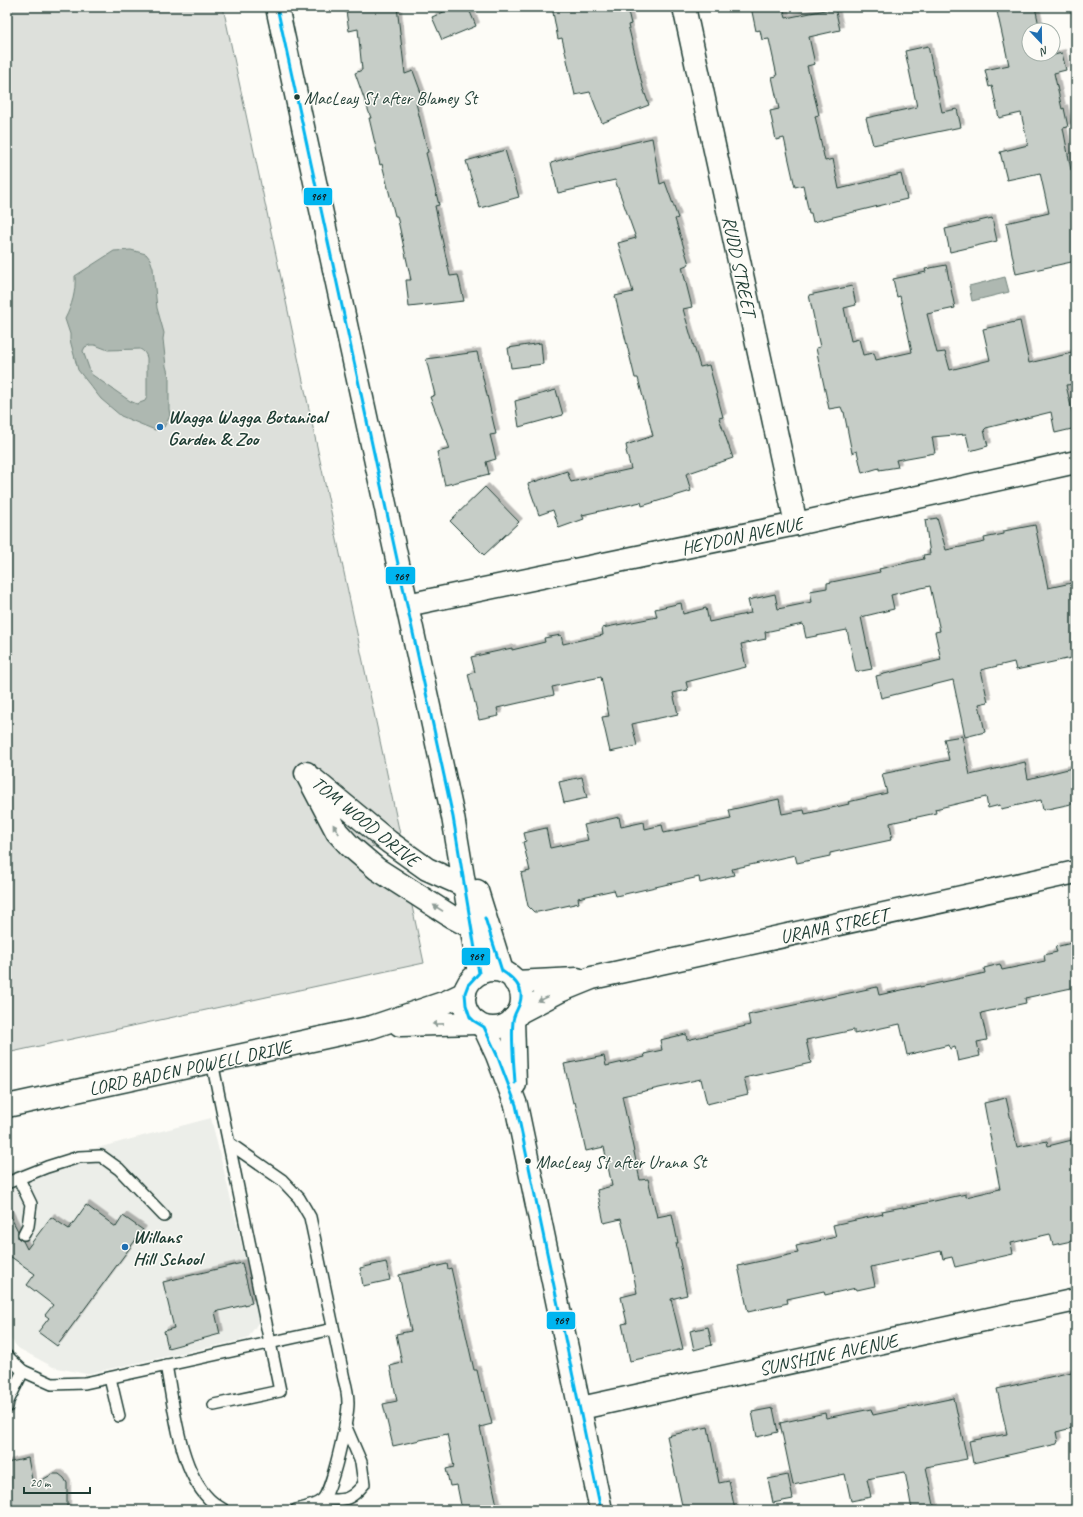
<svg xmlns="http://www.w3.org/2000/svg" width="1083" height="1517" font-family="Caveat,sans-serif">
<style>
.built{fill:#eceee9}
.green{fill:#dde0db;stroke:#7e8e88}
.water{fill:#aeb8b1;stroke:#75877f;fill-rule:evenodd}
.building{fill:#c6cdc7;stroke:#1f3d34;filter:url(#shadow)}
.lines{fill:none;stroke-linecap:round;stroke-linejoin:round}
.lane-casing{stroke:#1f3d34;stroke-width:14}
.street-casing{stroke:#1f3d34;stroke-width:25}
.secondary-casing{stroke:#1f3d34;stroke-width:25}
.lane{stroke:#fdfcf7;stroke-width:11}
.street{stroke:#fdfcf7;stroke-width:22}
.secondary{stroke:#fdfcf7;stroke-width:22}
.bus-1-casing{stroke:#fdfcf7;stroke-width:6}
.bus-1{stroke:#00b5ef;stroke-width:3}
.oneway{fill:#8e9c96}
.bus-dot{fill:#1f3d34;stroke:#fdfcf7;stroke-width:1.5}
.poi-dot{fill:#1f6fb2;stroke:#fdfcf7;stroke-width:1.5}
.labels{text-anchor:middle;stroke-width:3;stroke-linejoin:round;paint-order:stroke}
.bus-label{font-size:18px;fill:#1f3d34;stroke:#fdfcf7;text-anchor:start}
.street-label{font-size:19px;fill:#1f3d34;stroke:#fdfcf7}
.poi-label{font-size:19px;font-weight:bold;fill:#1f3d34;stroke:#fdfcf7;text-anchor:start}
.line-badge{stroke:#fdfcf7;stroke-width:1.5}
.pale-badge-label{font-size:11px;text-anchor:middle;font-weight:bold;fill:#111}
</style>
<defs>
<filter id="shadow"><feDropShadow dx="3.5" dy="-3.5" stdDeviation="0" flood-color="#0004"/></filter>
</defs>
<rect width="100%" height="100%" fill="#fdfcf7"/>
<filter id="ink" filterUnits="userSpaceOnUse"><feTurbulence type="fractalNoise" baseFrequency=".025" numOctaves="2"/><feDisplacementMap in="SourceGraphic" scale="8" xChannelSelector="R" yChannelSelector="G"/><feConvolveMatrix kernelMatrix="1 2 1 2 8 2 1 2 1" color-interpolation-filters="sRGB"/></filter>
<g filter="url(#ink)">
<!-- built -->
<path class="built" d="M211,1118L260,1320L247,1339L86,1374L53,1367L18,1348L7,1334V1174L10,1171Z"/>
<!-- green -->
<path class="green" d="M7,7H223L407,867L373,846L361,854L408,887L424,963L7,1053Z"/>
<!-- water -->
<g class="water">
<path d="M131,250L146,254L150,259L153,268L157,308L164,333L163,339L166,366L169,377V409L170,416L164,427L155,430L121,416L101,399L78,370L70,340V334L65,319C72,305 76,292 75,276L114,251ZM90,345H95L108,350L140,349C144,351 146,354 147,358V397L145,401L137,404L130,401L91,374L83,351L85,347Z"/>
<path d="M1005,277L1009,292L972,301L969,286Z"/>
</g>
<!-- building -->
<g class="building">
<path d="M383,7H397L405,74L413,71L424,101L416,103L428,152L426,153L439,205L435,206L450,276L458,275L464,301L409,307L406,280H411L397,216H395L382,164L380,165L369,118H371L355,73L362,70L358,29L349,31L346,11Z"/>
<path d="M455,7H468L476,26L442,40L432,17Z"/>
<path d="M552,7H627L631,24L628,25L643,88L649,105L602,123L590,92L575,95L562,38L558,39Z"/>
<path d="M751,7H783L786,18L835,8L840,30L809,37L815,64L807,66L819,115L815,116L825,161L833,159L839,189L901,174L907,199L813,222L811,213H809L803,185L795,187L784,138L776,140L770,111L779,109L772,77L777,76L769,39L762,40L760,30L756,31Z"/>
<path d="M996,7H1035L1040,30H1029V54H1045L1046,57L1062,53L1066,70L1054,73L1062,109L1064,108L1068,127L1063,128L1071,170L1076,169V261L1016,274L1006,223L1049,213L1040,173L1007,180L1000,152L1028,145L1021,113L999,118L992,86L989,87L985,70L1009,65Z"/>
<path d="M928,46L942,112L957,109L961,127L873,145L866,118L917,107L905,51Z"/>
<path d="M652,138L660,184L665,182L678,218L675,219L689,264L682,267L692,307L683,309L700,367L709,365L723,417L719,418L733,458L686,474L691,491L642,506L641,502L582,515L584,519L559,528L553,510L539,515L528,484L567,471L571,482L631,469L626,451L627,450L626,445L653,436L638,378H635L615,296L633,292L618,243L636,238L615,180L558,193L551,163L567,158Z"/>
<path d="M505,150L519,197L480,208L466,161Z"/>
<path d="M992,218L997,241L950,252L945,229Z"/>
<path d="M946,265L955,308L927,314L937,353L945,352L950,370L990,360L983,329L1020,321L1029,363L1076,352V384L1066,385L1076,428L1055,433L1051,412L986,428L984,430L988,446L970,451L966,434L932,437L935,453L896,460L898,467L879,470V468L862,473L857,451L852,453L844,412H843L841,407L829,409L816,348L820,347L809,295L852,286L856,305L844,308L851,341L859,339L863,355L874,353L876,360L912,352L900,296L897,297L893,279L926,272L925,269Z"/>
<path d="M541,343L543,364L511,368L508,348Z"/>
<path d="M477,352L496,434L490,435L496,459L486,462L489,474L445,485L437,452L450,449L430,397L435,395L426,359Z"/>
<path d="M556,390L563,415L519,427L515,401Z"/>
<path d="M485,487L519,522L484,555L450,521Z"/>
<path d="M937,518L946,550L985,542L984,538L1004,534V531L1035,525L1048,588L1076,582V657L1016,670L1014,662L981,670L988,702L979,704L985,732L965,737L953,680L881,698L876,676L941,660L935,632L940,631L930,586L891,595L894,609L861,617L872,669L856,672L847,630L806,638L803,624L765,632L766,639L741,644L746,667L686,682L688,690L673,693L678,714L632,724L637,746L610,752L602,717L609,716L601,677L552,687L554,695L497,708L499,716L479,720L468,674L475,672L471,657L512,648V650L545,642L544,638L561,635L563,644L603,635L602,628L657,617L655,609L681,603L683,614L706,608L709,622L751,613L748,600L775,594L778,609L812,602L810,591L827,588V583L880,572L879,569L924,559L923,555L930,554L925,520Z"/>
<path d="M962,736L970,775L1025,762L1028,779L1076,767V803L1043,810L1041,800L1001,809L1000,805L988,808L986,797L935,809L936,813L890,823L892,836H890L891,840L830,853V856L797,863L795,855L732,869L734,875L700,883L699,877L616,896L614,890L578,898L579,903L538,912H534L528,906L521,873L530,871L523,842L526,841L524,833L546,828L550,848L588,840L584,825L619,817L621,827L644,822L645,829L662,825L664,833L731,819L729,810L779,799L782,814L804,810L805,814L849,804L848,802L887,793L882,774L949,760L944,739Z"/>
<path d="M582,777L587,798L564,803L559,782Z"/>
<path d="M1076,942V987L1025,998L1026,1003L981,1013L987,1040L977,1042L980,1056L958,1061L955,1047L950,1049L949,1045L907,1055L900,1024L854,1034V1030L806,1040L811,1063L744,1078L748,1094L707,1104L701,1079L622,1096L640,1180L648,1179L657,1217L672,1214L678,1243H676L687,1295L671,1299L683,1349L630,1361L622,1324L627,1323L621,1297L637,1293L629,1251L621,1219L604,1223L597,1190L612,1186L604,1147L586,1151L575,1102L573,1103L564,1064L604,1056L606,1066L645,1057L644,1054L662,1050L660,1040L686,1034L687,1040L750,1025L748,1015L877,987L879,995L920,986V987L985,973L984,968L1000,964L1002,970L1045,961L1044,955L1057,952L1055,947Z"/>
<path d="M1006,1098L1017,1147L1047,1141L1048,1146L1076,1139V1240L1053,1245L1050,1234L1011,1243L1013,1254L955,1267L952,1257L943,1259L941,1251L871,1267L875,1286L857,1290L856,1288L825,1295L824,1291L787,1299L788,1303L748,1312L738,1266L798,1253L796,1246L836,1237L833,1225L883,1214L882,1211L903,1207V1208L966,1194V1197L1000,1189L984,1103Z"/>
<path d="M86,1205L116,1227L123,1216L143,1230L57,1346L38,1332L49,1318L45,1315L53,1305L27,1285L35,1274L7,1254V1210L18,1231V1238L23,1241L27,1249L51,1217L69,1229Z"/>
<path d="M386,1262L390,1280L363,1286L360,1268Z"/>
<path d="M242,1263L252,1303L215,1312L220,1334L168,1348L164,1331L174,1328L163,1282Z"/>
<path d="M447,1264L448,1269L451,1268L474,1370H477L482,1392L484,1391L492,1424L480,1427L498,1510H462L457,1485L450,1486L446,1469L454,1467L447,1434L393,1446L383,1404L397,1401L390,1366L402,1363L396,1334L411,1331L399,1275Z"/>
<path d="M708,1327L712,1345L694,1350L690,1331Z"/>
<path d="M1076,1371V1427L1056,1432L1058,1442L1057,1443V1444L973,1463L969,1441L1007,1434L997,1389Z"/>
<path d="M954,1398L967,1459L926,1467L935,1510H912L905,1472L867,1479L871,1497L851,1501L845,1474L793,1485L780,1423L825,1413L826,1418L871,1409L873,1415Z"/>
<path d="M773,1408L778,1432L757,1437L752,1412Z"/>
<path d="M708,1427L719,1483L729,1481L735,1510H683L667,1436Z"/>
<path d="M28,1458L33,1485L53,1474H59L64,1478L67,1483V1510H7V1463Z"/>
<path d="M788,1475L793,1499L773,1503L768,1479Z"/>
</g>
<g class="lines">
<defs>
<g id="lane">
<path d="M212,1062L280,1391L214,1405"/>
<path d="M229,1143L282,1180L299,1198L310,1217L344,1379C346,1386 348,1395 348,1403C348,1418 332,1492 322,1500C315,1506 305,1508 296,1510"/>
<path d="M19,1179L31,1204L28,1226L24,1234"/>
<path d="M7,1183L47,1167L79,1157L101,1156L119,1169L164,1216"/>
<path d="M7,1356L23,1371L52,1384L85,1383L333,1329"/>
<path d="M166,1365C174,1406 179,1469 209,1499C213,1503 219,1507 224,1510"/>
<path d="M110,1378L119,1416"/>
<path d="M7,1407L8,1401L23,1371"/>
<path d="M323,1500C344,1500 349,1502 364,1484L361,1462L345,1425"/>
</g>
<g id="street">
<path d="M277,7L453,817L479,973"/>
<path d="M684,7L796,524"/>
<path d="M407,605L796,524L1076,462"/>
<path d="M306,773L337,832L350,846L377,869L452,917L471,927"/>
<path d="M313,779L389,842L427,869L465,886"/>
<path d="M477,891L502,971"/>
<path d="M513,1019L515,1084"/>
<path d="M484,1027L497,1055L516,1105L601,1510"/>
<path d="M581,1408L1076,1300"/>
</g>
<g id="secondary">
<circle cx="493" cy="999" r="29"/>
<path d="M515,982L577,979"/>
<path d="M518,1013L560,991L592,978L1076,872"/>
<path d="M400,1025L477,1023"/>
<path d="M7,1106L372,1027L446,1002L465,993"/>
</g>
</defs>
<!-- lane casing -->
<use href="#lane" class="lane-casing"/>
<!-- street casing -->
<use href="#street" class="street-casing"/>
<!-- secondary casing -->
<use href="#secondary" class="secondary-casing"/>
<!-- lane -->
<use href="#lane" class="lane"/>
<!-- street -->
<use href="#street" class="street"/>
<!-- secondary -->
<use href="#secondary" class="secondary"/>
<defs>
<g id="bus-1">
<path d="M277,7L453,817L479,973L468,985L465,993L466,1005L470,1017L474,1021L484,1027L497,1055L516,1105L601,1510"/>
<path d="M485,918L502,971C510,976 520,984 521,994C522,1006 514,1011 513,1021C511,1040 514,1064 515,1083"/>
</g>
</defs>
<!-- bus-1 casing -->
<use href="#bus-1" class="bus-1-casing"/>
<!-- bus-1 -->
<use href="#bus-1" class="bus-1"/>
</g>
<!-- one-way arrows -->
<defs><path id="oneway-solid" d="M-6-.8H1V-3.2L6.5 0L1 3.2V.8H-6Z"/></defs>
<g class="oneway">
<use href="#oneway-solid" transform="translate(336 829) rotate(-122)"/>
<use href="#oneway-solid" transform="translate(438 908) rotate(-147)"/>
<use href="#oneway-solid" transform="translate(543 999) rotate(156)"/>
<use href="#oneway-solid" transform="translate(438 1024) rotate(179)"/>
</g>
</g>
<!-- markers -->
<g class="bus-dot">
<circle cx="297" cy="97" r="3.5"/>
<circle cx="528" cy="1161" r="3.5"/>
</g>
<g class="poi-dot">
<circle cx="160" cy="427" r="4"/>
<circle cx="125" cy="1247" r="4"/>
</g>
<g class="labels">
<!-- bus labels -->
<g class="bus-label">
<text x="304" y="104">MacLeay St after Blamey St</text>
<text x="536" y="1168">MacLeay St after Urana St</text>
</g>
<!-- street labels -->
<g class="street-label">
<text transform="translate(740 266) rotate(78)" y="7">RUDD STREET</text>
<text transform="translate(742 535) rotate(-12)" y="7">HEYDON AVENUE</text>
<text transform="translate(366 821) rotate(39)" y="7">TOM WOOD DRIVE</text>
<text transform="translate(834 925) rotate(-12)" y="7">URANA STREET</text>
<text transform="translate(190 1067) rotate(-12)" y="7">LORD BADEN POWELL DRIVE</text>
<text transform="translate(828 1354) rotate(-12)" y="7">SUNSHINE AVENUE</text>
</g>
<!-- poi labels -->
<g class="poi-label">
<text x="168" y="423">Wagga Wagga Botanical<tspan x="168" dy="22">Garden &amp; Zoo</tspan></text>
<text x="133" y="1243">Willans<tspan x="133" dy="22">Hill School</tspan></text>
</g>
</g>
<g class="line-badge">
<rect x="303" y="187" width="30" height="19" rx="4" fill="#00b5ef"/>
<rect x="385" y="566" width="31" height="19" rx="4" fill="#00b5ef"/>
<rect x="461" y="947" width="30" height="19" rx="4" fill="#00b5ef"/>
<rect x="546" y="1311" width="30" height="19" rx="4" fill="#00b5ef"/>
</g>
<g class="pale-badge-label">
<text x="318" y="200">969</text>
<text x="401" y="580">969</text>
<text x="476" y="960">969</text>
<text x="561" y="1324">969</text>
</g>
<!-- margin -->
<rect width="1083" height="1517" fill="none" stroke="#fdfcf7" stroke-width="24"/>
<rect x="12" y="12" width="1059" height="1493" fill="none" stroke="#1f3d34" stroke-width="1.5" filter="url(#ink)"/>
<!-- north arrow -->
<g transform="translate(1041 42) rotate(158)"><circle r="19" fill="#fdfcf7" stroke="#a4b0a9"/>
<path d="M0-3L7 15L0 10L-7 15Z" fill="#1f6fb2"/>
<text y="-6" font-size="11" font-weight="bold" text-anchor="middle" fill="#1f3d34">N</text>
</g>
<!-- scale -->
<path d="M24 1487v6h66v-6" fill="none" stroke="#1f3d34" stroke-width="2"/>
<text x="30" y="1487" font-size="12" fill="#1f3d34" stroke="#fdfcf7" stroke-width="3" paint-order="stroke">20 m</text>
</svg>
